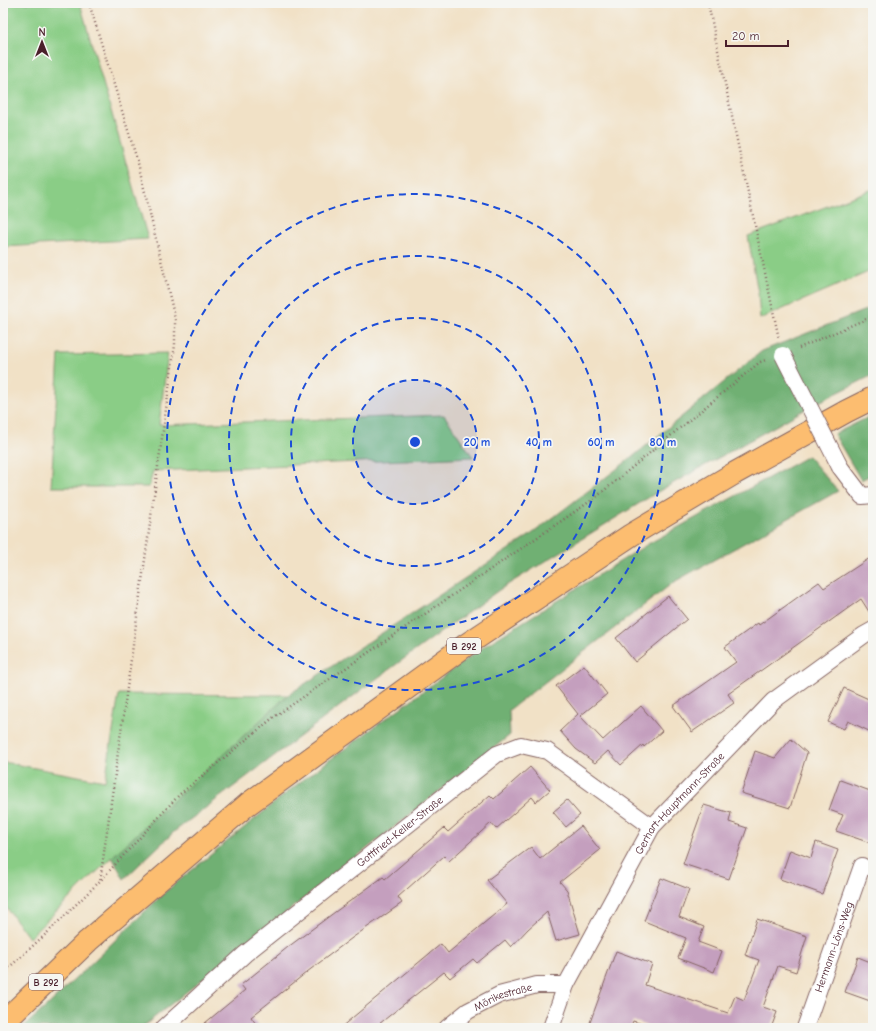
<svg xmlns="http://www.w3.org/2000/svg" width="876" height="1031" font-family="'Comic Neue',sans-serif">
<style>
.green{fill:#8acd86;stroke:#6a7658}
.forest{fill:#6fb073;stroke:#5c684f}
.building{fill:#c49fbe}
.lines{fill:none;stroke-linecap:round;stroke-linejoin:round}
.minor-casing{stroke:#846361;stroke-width:18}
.trunk-casing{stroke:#846361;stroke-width:24}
.path{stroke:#846361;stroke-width:2.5;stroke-dasharray:1 3;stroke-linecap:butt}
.minor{stroke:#fff;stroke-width:16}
.trunk{stroke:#fcbd6f;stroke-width:22}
.minor-bridge-casing{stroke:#846361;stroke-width:18;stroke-linecap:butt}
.minor-bridge{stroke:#fff;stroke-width:16}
.ring{fill:none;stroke:#1d4ed8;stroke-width:2;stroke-dasharray:7 5}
.labels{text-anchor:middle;stroke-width:3.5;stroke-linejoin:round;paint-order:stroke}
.shield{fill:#f6f6f2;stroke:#7e6067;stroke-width:1}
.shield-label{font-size:10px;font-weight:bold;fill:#4a1f2b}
.street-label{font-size:11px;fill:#4a1f2b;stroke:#f6f6f2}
.centre{fill:#1d4ed8;stroke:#f6f6f2;stroke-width:2}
.ring-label{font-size:12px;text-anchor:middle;font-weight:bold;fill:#1d4ed8;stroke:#f6f6f2;stroke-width:3.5;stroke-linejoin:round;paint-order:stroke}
</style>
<rect width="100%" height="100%" fill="#f6f6f2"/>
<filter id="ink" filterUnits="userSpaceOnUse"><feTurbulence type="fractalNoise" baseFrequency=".025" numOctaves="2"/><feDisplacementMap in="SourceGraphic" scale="8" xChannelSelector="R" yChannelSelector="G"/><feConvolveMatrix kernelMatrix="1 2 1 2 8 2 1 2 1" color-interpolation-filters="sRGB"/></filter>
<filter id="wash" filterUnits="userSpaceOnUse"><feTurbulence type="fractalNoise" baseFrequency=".012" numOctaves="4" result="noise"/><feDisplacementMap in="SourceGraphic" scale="16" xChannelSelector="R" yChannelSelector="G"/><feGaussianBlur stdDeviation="0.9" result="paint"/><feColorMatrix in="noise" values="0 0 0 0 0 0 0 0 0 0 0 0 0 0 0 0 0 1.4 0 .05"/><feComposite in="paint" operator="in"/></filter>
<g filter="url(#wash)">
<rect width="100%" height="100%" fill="#f1e1c6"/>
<!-- green -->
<g class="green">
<path d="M3,3H80L148,239L3,247Z"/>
<path d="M873,189V270L760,319L758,293L748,236Z"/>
<path d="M168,353L159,425L444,415L473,457L153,471L149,487H51L59,355Z"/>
<path d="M119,694L288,695L88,880L29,938L3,903V762L105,781Z"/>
</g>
<!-- forest -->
<g class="forest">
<path d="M873,307V375L813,405L661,490L499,590L372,682L175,831L124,879L112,857L288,695L529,536L631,458L762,351Z"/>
<path d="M873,415V474L861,480L834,434Z"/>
<path d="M808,456L838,491L674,582L509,710L510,735L141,1028H22L46,1007L165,892L305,778L486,645L648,544Z"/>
</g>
<g id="blocks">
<!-- building -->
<g class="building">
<path d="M873,556V618L861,599L728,694L734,703L692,732L673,706L736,662L725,647L758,623L759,625L819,582L824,588Z"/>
<path d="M668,596L687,619L635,662L616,638Z"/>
<path d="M584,665L607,694L580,716L603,740L641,706L662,731L644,747L643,745L621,765L608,751L595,763L576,749L560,731L578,714L556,686Z"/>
<path d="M844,688L873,701V733L848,721L844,729L828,722Z"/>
<path d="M791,739L807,753L790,808L741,793L755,751L775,758Z"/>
<path d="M530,767L550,790L536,802L532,797L496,829L491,823L449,861L444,856L398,897L402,903L352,938L307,972L251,1017L259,1028H199L245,990L241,985L288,947L335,912L383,877L385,879L444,828L448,832L490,795L494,799Z"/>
<path d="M840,780L873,792V844L836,831L843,815L829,810Z"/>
<path d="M567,800L580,815L566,827L553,812Z"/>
<path d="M704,805L731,813L729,822L747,828L729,879L683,864Z"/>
<path d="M581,826L600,850L560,882L567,890L580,934L556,941L547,912L528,929L511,947L505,940L477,963L473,959L450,978L444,972L374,1028H340L441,944L448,953L507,904L487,880L531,847L540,859Z"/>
<path d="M816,842L838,850L822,894L780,879L790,850L811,858Z"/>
<path d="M661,878L689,889L679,917L704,927L698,942L722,951L714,972L678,958L686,938L644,921Z"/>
<path d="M757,919L807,936L796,972L778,966L763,1007L777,1012L771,1028H655L633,1021L630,1028H588L616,951L652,964L645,985L728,1013L735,996L744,1000L759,960L745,955Z"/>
<path d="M858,957L873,963V1002L845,992Z"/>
</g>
</g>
</g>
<g filter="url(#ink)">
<use href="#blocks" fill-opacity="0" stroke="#846361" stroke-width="1"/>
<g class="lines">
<defs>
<g id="minor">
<path d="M840,467L862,496L873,495"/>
<path id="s1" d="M164,1028L245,954L497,754L521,745L547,751L652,827"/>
<path id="s2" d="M447,1028L468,1011L499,995L537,985H566"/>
<path id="s3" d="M551,1028L566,985L652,827L773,701L864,635L873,630"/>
<path id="s4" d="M805,1028L862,866"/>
</g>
<path id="trunk" d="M3,1023L88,941L248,804L466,645L631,535L735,473L847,411L873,398"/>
</defs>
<!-- minor casing -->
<use href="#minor" class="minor-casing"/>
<!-- trunk casing -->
<use href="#trunk" class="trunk-casing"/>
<!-- path -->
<g class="path">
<path d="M89,3L138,163L175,319V345L100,881"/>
<path d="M708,3L779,339"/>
<path d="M799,348L873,316"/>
<path d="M3,973L48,932L100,881L180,794L274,717L595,498L760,362L766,360"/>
</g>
<!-- minor -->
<use href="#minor" class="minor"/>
<!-- trunk -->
<use href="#trunk" class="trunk"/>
<defs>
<path id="minor-bridge" d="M783,355L840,467"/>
</defs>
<!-- minor-bridge casing -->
<use href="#minor-bridge" class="minor-bridge-casing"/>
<!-- minor-bridge -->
<use href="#minor-bridge" class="minor-bridge"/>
</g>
</g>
<!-- distance rings -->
<circle cx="415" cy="442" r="62" fill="#1d4ed8" fill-opacity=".12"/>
<g class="ring">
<circle cx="415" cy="442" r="62"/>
<circle cx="415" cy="442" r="124"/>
<circle cx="415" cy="442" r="186"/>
<circle cx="415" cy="442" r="248"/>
</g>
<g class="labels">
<!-- shield labels -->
<g class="shield">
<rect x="447" y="638" width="34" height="16" rx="3"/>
<rect x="29" y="974" width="34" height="16" rx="3"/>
</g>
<g class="shield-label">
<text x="464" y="650">B 292</text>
<text x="46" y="986">B 292</text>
</g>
<!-- street labels -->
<g class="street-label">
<text dy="4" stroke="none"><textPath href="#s3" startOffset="261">Gerhart-Hauptmann-Straße</textPath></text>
<text dy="4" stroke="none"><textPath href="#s1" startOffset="307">Gottfried-Keller-Straße</textPath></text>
<text dy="4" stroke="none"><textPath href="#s4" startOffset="86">Hermann-Löns-Weg</textPath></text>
<text dy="4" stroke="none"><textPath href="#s2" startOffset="65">Mörikestraße</textPath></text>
</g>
</g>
<circle cx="415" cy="442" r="6" class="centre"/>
<g class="ring-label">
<text x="477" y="446">20 m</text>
<text x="539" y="446">40 m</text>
<text x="601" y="446">60 m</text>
<text x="663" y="446">80 m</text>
</g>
<!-- margin -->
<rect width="876" height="1031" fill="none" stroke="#f6f6f2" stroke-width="16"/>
<!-- north arrow -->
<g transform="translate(42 42)" stroke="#f6f6f2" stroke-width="3" paint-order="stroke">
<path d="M0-3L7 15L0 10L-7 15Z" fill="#4a1f2b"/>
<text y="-6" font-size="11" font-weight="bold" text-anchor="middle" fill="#4a1f2b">N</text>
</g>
<!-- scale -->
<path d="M726 40v6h62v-6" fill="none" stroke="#4a1f2b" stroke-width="2"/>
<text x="732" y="40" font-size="12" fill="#4a1f2b" stroke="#f6f6f2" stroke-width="3" paint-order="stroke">20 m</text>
</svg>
